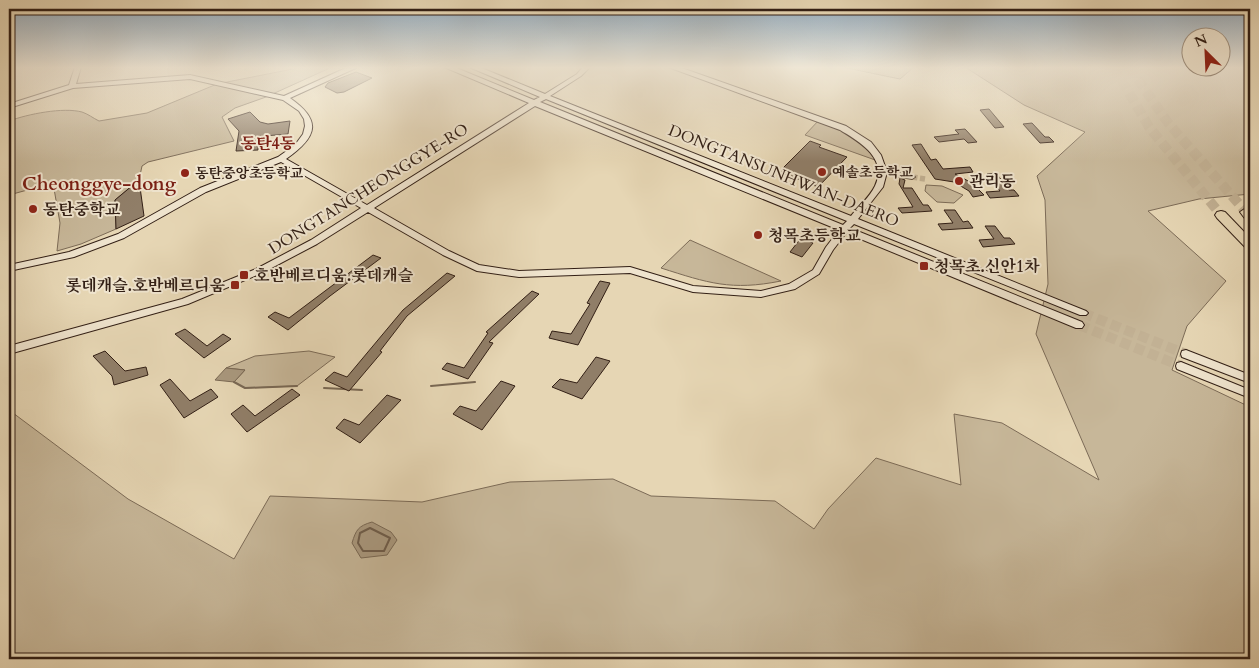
<svg xmlns="http://www.w3.org/2000/svg" width="1259" height="668" font-family="Cardo,'Noto Serif KR',serif">
<style>
.green{fill:#c7b799;stroke:#7c6b57}
.water{fill:#a9987e;stroke:#796854}
.lines{fill:none;stroke-linecap:round;stroke-linejoin:round}
.shore{stroke:#6e5c4a;stroke-width:2}
.stream{stroke:#796854;stroke-width:2}
.building{fill:#907e68;stroke:#321f15}
.street-tunnel{stroke:#c2b194;stroke-width:5.5;stroke-dasharray:5.5 2.5;stroke-linecap:butt}
.secondary-tunnel{stroke:#c2b194;stroke-width:10;stroke-dasharray:10 5;stroke-linecap:butt}
.highway-tunnel{stroke:#c2b194;stroke-width:10;stroke-dasharray:10 5;stroke-linecap:butt}
.street-casing{stroke:#5f4d3d;stroke-width:2}
.secondary-casing{stroke:#321f15;stroke-width:2}
.highway-casing{stroke:#321f15;stroke-width:2}
.street{fill:#efe4ce;fill-rule:evenodd}
.secondary{fill:#efe4ce;fill-rule:evenodd}
.highway{fill:#e6d6b4;fill-rule:evenodd}
.poi-dot{fill:#8f2418;stroke:#efe4ce;stroke-width:2}
.labels{text-anchor:middle;stroke-width:4;stroke-linejoin:round;paint-order:stroke}
.far-poi-label{font-size:14px;font-weight:bold;fill:#321f15;stroke:#efe4ce;text-anchor:start}
.far-quarter-label{font-size:16px;font-weight:bold;fill:#7a1f14;stroke:#efe4ce}
.street-label{font-size:16px;fill:#321f15;stroke:#efe4ce}
.poi-label{font-size:16px;font-weight:bold;fill:#321f15;stroke:#efe4ce;text-anchor:start}
.quarter-label{font-size:19px;font-weight:bold;fill:#7a1f14;stroke:#efe4ce}
</style>
<rect width="100%" height="100%" fill="#e6d6b4"/>
<filter id="stains"><feTurbulence type="fractalNoise" baseFrequency=".004" numOctaves="4"/><feColorMatrix values="0 0 0 0 .2 0 0 0 0 .09 0 0 0 0 .02 0 0 0 .5 -.17"/></filter>
<radialGradient id="worn" r=".72"><stop offset=".6" stop-color="#630" stop-opacity="0"/><stop offset="1" stop-color="#630" stop-opacity=".3"/></radialGradient>
<!-- green -->
<g class="green">
<path d="M303,67H332L266,97L235,108L222,117L234,141L148,162L142,166L139,180L115,200L116,229L81,244L57,251L60,223L53,183L9,195V121C28,114 63,107 82,112C88,114 93,118 99,121L147,113L217,84Z"/>
<path d="M842,67H914L900,79Z"/>
<path d="M965,67H1250V194L1199,199L1148,211L1226,281L1187,326L1172,370L1250,407V659H9V410L128,499L234,559L270,496L422,502L510,482L613,479L651,496L775,501L814,529L828,509L876,458L961,485L954,414L1002,423L1099,480L1036,334L1048,284L1045,200L1037,176L1085,132L1024,105Z"/>
<path d="M819,120L855,135L878,161L805,135Z"/>
<path d="M926,185L942,186L963,195L954,203L937,202L925,191Z"/>
<path d="M690,240L781,281C731,291 708,283 661,268Z"/>
<path d="M309,351L335,357L297,386L245,388L234,382L245,370L226,368L255,356Z"/>
</g>
<!-- water -->
<g class="water">
<path d="M226,368L245,370L234,382L215,380Z"/>
<path d="M372,522L391,532L397,540L387,555L361,558L352,543C356,530 358,526 372,522Z"/>
</g>
<g class="lines">
<!-- shore -->
<path class="shore" d="M370,528L390,538L384,551H363L358,543L360,533Z"/>
<!-- stream -->
<g class="stream">
<path d="M234,382L245,388L297,386"/>
<path d="M431,386L475,382"/>
<path d="M324,388L362,390"/>
</g>
</g>
<!-- building -->
<g class="building">
<path d="M356,72L372,78L344,92L337,93L325,87L328,83Z"/>
<path d="M989,109L1004,127L995,128L980,110Z"/>
<path d="M250,112L260,122L268,124L290,121L288,134L264,136L258,140V150L236,151L239,131L228,119Z"/>
<path d="M1032,123L1045,137H1049L1054,142L1040,143L1023,124Z"/>
<path d="M965,129L977,142L968,143L964,139L939,142L934,137L959,134L955,130Z"/>
<path d="M810,141L821,145L819,147L847,157L818,187L779,172Z"/>
<path d="M921,144L931,160L936,159L943,169L970,167L973,172L955,174L972,183L984,195L973,197L969,191L954,182L935,179L912,145Z"/>
<path d="M996,173L1009,190H1014L1019,196L990,198L986,192L1000,191L987,174Z"/>
<path d="M900,178L905,180L903,188H912L923,205H928L932,211L902,213L898,208L913,207L899,184Z"/>
<path d="M139,180L144,216L116,229L115,200Z"/>
<path d="M944,210H955L963,222L968,221L973,228L942,230L938,224L953,223Z"/>
<path d="M985,226H995L1004,238H1010L1015,244L983,247L979,240L994,239Z"/>
<path d="M801,238L813,243L802,257L790,252Z"/>
<path d="M373,255L381,258L330,296L288,330L268,317L275,312L289,318Z"/>
<path d="M447,273L455,276L407,316L380,351L382,352L349,391L325,380L334,372L347,377L403,310Z"/>
<path d="M600,281L610,283L578,345L549,338L552,331L571,334L590,304L587,303Z"/>
<path d="M532,291L539,294L489,342L493,343L468,379L442,369L447,363L464,368L488,333L486,332Z"/>
<path d="M185,329L207,346L223,334L231,339L204,358L175,334Z"/>
<path d="M105,351L125,371L146,367L148,375L114,385L112,376L93,356Z"/>
<path d="M596,357L610,361L582,399L552,387L560,379L577,383Z"/>
<path d="M170,379L190,401L211,389L218,397L184,418L160,385Z"/>
<path d="M501,381L515,386L482,430L453,414L460,406L476,411Z"/>
<path d="M292,389L300,395L247,432L231,414L243,405L255,416Z"/>
<path d="M387,395L401,400L360,443L336,428L344,419L359,425Z"/>
</g>
<g class="lines">
<!-- street-tunnel -->
<path class="street-tunnel" d="M912,177L925,179"/>
<!-- secondary-tunnel -->
<g class="secondary-tunnel">
<path d="M1083,313L1186,354"/>
<path d="M1079,325L1181,366"/>
</g>
<!-- highway-tunnel -->
<g class="highway-tunnel">
<path d="M1114,67L1149,127L1221,215"/>
<path d="M1129,67L1169,124L1246,212"/>
</g>
<defs>
<path id="street" d="M883,170L912,175L915,177L912,179L881,173V171Z"/>
<g id="secondary">
<path d="M75,67H81L76,84L190,75L284,96L348,67H358L290,98C323,121 317,137 286,159L367,205L529,103L444,67H454L534,100L540,97L469,67H479L545,94L577,74L583,67H590L581,76L550,96L851,216C858,207 870,197 875,186C888,158 860,142 840,130L668,67H679L846,126L871,142L881,155L887,172L883,187L858,219L1086,311L1088,313L1086,315H1080L854,224L850,228L1082,322L1084,325L1082,328H1076L846,233L833,250L819,274L795,289L761,297L693,292L630,273L519,277L477,271L443,255L368,212L317,244L262,273L188,304L9,354V346L182,299L256,269L311,240L361,208L281,162L206,192L124,238L74,257L9,271V265L69,252L118,234L200,188L278,157L295,145L303,134L305,126L304,119L299,111L283,100L190,79L73,88L9,108V104L69,85ZM546,99L847,221L843,225L540,102ZM535,106L839,230L826,247L813,270L789,284L761,291L693,286L630,267L519,271L479,265L449,251L374,208Z"/>
<path d="M1186,350L1250,375V383L1182,357L1181,354L1182,351Z"/>
<path d="M1181,362L1250,390V398L1177,369L1176,366L1177,363Z"/>
</g>
<g id="highway">
<path d="M1246,208L1250,210V221L1246,220L1240,212Z"/>
<path d="M1221,211L1225,212L1250,238V249L1246,248L1217,218L1215,215L1217,212Z"/>
</g>
</defs>
<!-- street casing -->
<use href="#street" class="street-casing"/>
<!-- secondary casing -->
<use href="#secondary" class="secondary-casing"/>
<!-- highway casing -->
<use href="#highway" class="highway-casing"/>
<!-- street -->
<use href="#street" class="street"/>
<!-- secondary -->
<use href="#secondary" class="secondary"/>
<!-- highway -->
<use href="#highway" class="highway"/>
</g>
<!-- sky -->
<linearGradient id="sky" x2="0" y2="1"><stop stop-color="#8fa9be"/><stop offset="0.42" stop-color="#f4eddd"/><stop offset="1" stop-color="#f4eddd" stop-opacity="0"/></linearGradient>
<rect width="1259" height="161" fill="url(#sky)"/>
<!-- markers -->
<g class="poi-dot">
<circle cx="822" cy="172" r="5"/>
<circle cx="185" cy="173" r="5"/>
<circle cx="959" cy="181" r="5"/>
<circle cx="33" cy="209" r="5"/>
<circle cx="758" cy="235" r="5"/>
<rect x="919" y="261" width="10" height="10" rx="2.5"/>
<rect x="239" y="270" width="10" height="10" rx="2.5"/>
<rect x="230" y="280" width="10" height="10" rx="2.5"/>
</g>
<g class="labels">
<!-- far-poi labels -->
<g class="far-poi-label">
<text x="832" y="177">예솔초등학교</text>
<text x="195" y="178">동탄중앙초등학교</text>
</g>
<!-- far-quarter labels -->
<g class="far-quarter-label">
<text x="268" y="149">동탄4동</text>
</g>
<!-- street labels -->
<g class="street-label">
<text transform="translate(784 175) rotate(22)" y="6">DONGTANSUNHWAN-DAERO</text>
<text transform="translate(368 188) rotate(-32)" y="6">DONGTANCHEONGGYE-RO</text>
</g>
<!-- poi labels -->
<g class="poi-label">
<text x="969" y="187">관리동</text>
<text x="43" y="215">동탄중학교</text>
<text x="768" y="241">청목초등학교</text>
<text x="934" y="272">청목초.신안1차</text>
<text x="254" y="281">호반베르디움.롯데캐슬</text>
<text x="225" y="291" text-anchor="end">롯데캐슬.호반베르디움</text>
</g>
<!-- quarter labels -->
<g class="quarter-label">
<text x="99" y="190">Cheonggye-dong</text>
</g>
</g>
<!-- margin -->
<rect width="1259" height="668" fill="none" stroke="#e6d6b4" stroke-width="30"/>
<rect x="10" y="10" width="1239" height="648" fill="none" stroke="#321f15" stroke-width="2.5"/>
<rect x="15" y="15" width="1229" height="638" fill="none" stroke="#321f15"/>
<!-- north arrow -->
<g transform="translate(1206 52) rotate(336)"><circle r="24" fill="#efe4ce" stroke="#a39584"/>
<path d="M0-4L9 19L0 12L-9 19Z" fill="#8f2418"/>
<text y="-8" font-size="14" font-weight="bold" text-anchor="middle" fill="#321f15">N</text>
</g>
<rect width="100%" height="100%" filter="url(#stains)"/>
<rect width="100%" height="100%" fill="url(#worn)"/>
</svg>
